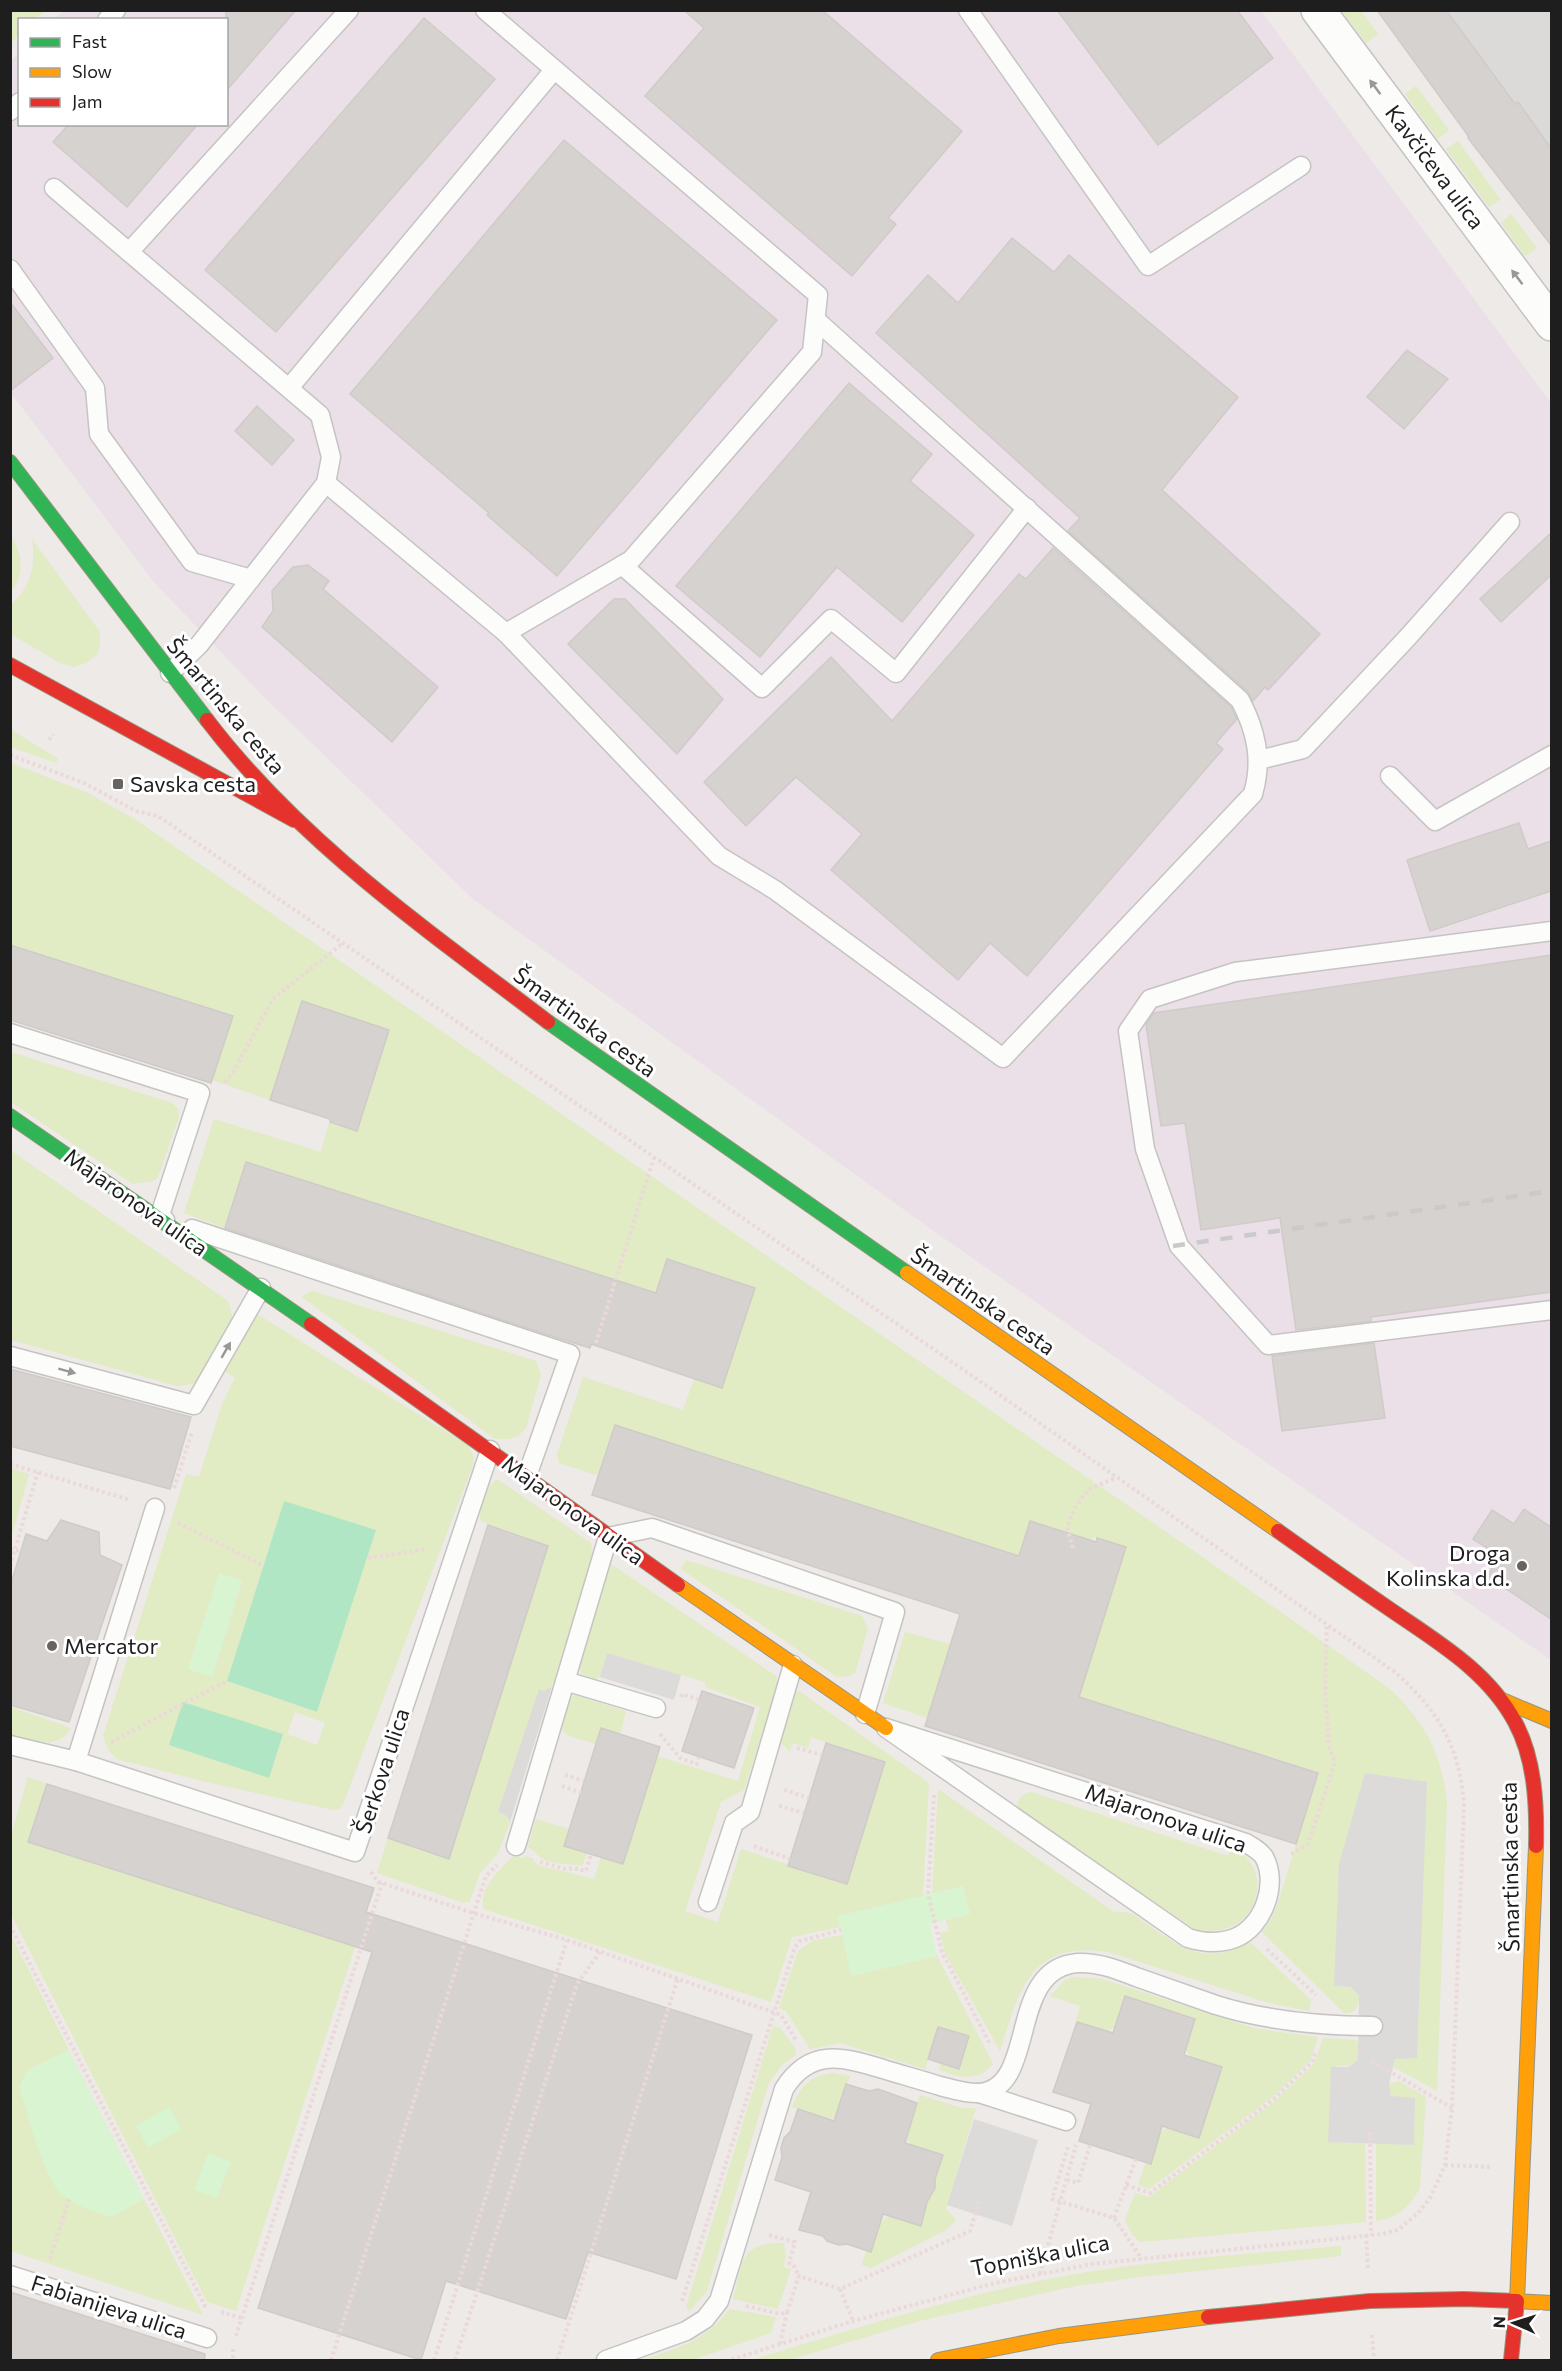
<svg xmlns="http://www.w3.org/2000/svg" width="1562" height="2371" font-family="Commissioner,sans-serif">
<style>
.residential{fill:#dcdad9}
.industrial{fill:#ebdfe8}
.grass{fill:#e1ebc4;fill-rule:evenodd}
.park{fill:#d8f4d1}
.pitch{fill:#b0e6c4}
.parking{fill:#dddbda}
.building{fill:#d5d2d0;stroke:#d0cbc8;stroke-width:1.5}
.lines{fill:none;stroke-linecap:round;stroke-linejoin:round}
.lane-casing{stroke:#c5c4c3;stroke-width:21}
.street-casing{stroke:#c5c4c3;stroke-width:36}
.fast-casing{stroke:#98957e;stroke-width:16}
.slow-casing{stroke:#98957e;stroke-width:16}
.jam-casing{stroke:#98957e;stroke-width:16}
.path{stroke:#ebd9da;stroke-width:4;stroke-dasharray:3 3;stroke-linecap:butt}
.lane{stroke:#fcfcfb;stroke-width:18}
.street{stroke:#fcfcfb;stroke-width:33}
.fast{stroke:#30b455;stroke-width:14}
.slow{stroke:#ff9f0a;stroke-width:14}
.jam{stroke:#e5322d;stroke-width:14}
.rail{stroke:#cacac9;stroke-width:4.5;stroke-dasharray:12 12;stroke-linecap:butt}
.oneway{fill:#989898}
.poi-dot{fill:#666564;stroke:#fff;stroke-width:2}
.labels{text-anchor:middle;stroke-width:6;stroke-linejoin:round;paint-order:stroke}
.street-label{font-size:22px;fill:#1e1e1e;stroke:#fff}
.poi-label{font-size:22px;fill:#1e1e1e;stroke:#fff;text-anchor:start}
</style>
<rect width="100%" height="100%" fill="#edeae7"/>
<!-- residential -->
<path class="residential" d="M1377,11H1551V245L1468,138L1462,126Z"/>
<!-- industrial -->
<path class="industrial" d="M64,11H1261L1551,403V1660L935,1232L473,899L263,696L153,581L11,393V61L19,53L20,124H226V20L54,19Z"/>
<!-- grass -->
<g class="grass">
<path d="M13,11H45L35,19L20,20L19,35L11,43V13Z"/>
<path d="M1342,11H1361L1378,34L1366,43Z"/>
<path d="M1416,86L1449,130L1438,139L1405,94Z"/>
<path d="M1458,141L1500,199L1489,207L1446,149Z"/>
<path d="M1511,214L1537,248L1525,256L1501,223Z"/>
<path d="M11,536C23,554 25,575 11,591Z"/>
<path d="M32,539L100,632V646L97,654L86,663L74,667L60,663L11,634V604C31,588 36,564 32,539Z"/>
<path d="M10,729L58,759L56,763L11,747Z"/>
<path d="M11,763L88,793L136,820L1201,1556L1390,1689C1426,1724 1441,1752 1447,1802L1437,2091L1394,2067L1395,2059L1398,2057H1417L1426,1782L1334,1986L1351,1987L1359,1996C1359,2007 1355,2014 1344,2013L1262,1932L1272,1918L1279,1900L1318,1772L947,1655L927,1718L883,1703L905,1632L950,1644L952,1637L1056,1665L1063,1645L1092,1655L1126,1547L1093,1537L1092,1541L1030,1522L997,1626L962,1615L615,1426L599,1476L559,1463L557,1454L583,1377L683,1410L694,1379L722,1388L755,1288L667,1259L634,1358L591,1345L611,1279L247,1162L225,1228L184,1213L214,1119L321,1152L329,1122L357,1131L389,1030L302,1001L270,1100L212,1080L232,1015L11,945Z"/>
<path d="M11,1052L172,1103L178,1109L179,1117L158,1177L153,1181L133,1184L11,1102Z"/>
<path d="M10,1150L228,1301L234,1323L197,1381L192,1384L177,1386L11,1340Z"/>
<path d="M313,1291L536,1361L541,1375L526,1428L518,1436L509,1439H495L302,1297L307,1293Z"/>
<path d="M257,1314L469,1446L474,1458L473,1465L343,1804L339,1809L333,1810L202,1781L117,1759L109,1751L103,1736L186,1474L199,1477L222,1404L235,1378L223,1370ZM284,1502L376,1530L317,1712L227,1681ZM219,1573L242,1581L212,1677L188,1669ZM295,1712L325,1723L317,1745L287,1734Z"/>
<path d="M11,1468L29,1474L11,1538L10,1468Z"/>
<path d="M497,1479L591,1543L593,1558L552,1686L544,1691L539,1689L498,1812L507,1816L510,1822L498,1853L480,1873L470,1901L464,1903L377,1873L388,1838L449,1859L548,1546L481,1521C477,1509 487,1486 497,1479Z"/>
<path d="M686,1560L862,1616L868,1629L855,1673L850,1676L837,1677L681,1569Z"/>
<path d="M611,1564L776,1676L778,1684L744,1790L721,1802L685,1911L718,1922L741,1849L847,1884L885,1762L811,1737L808,1748L793,1743L790,1752L779,1741L792,1691H799L929,1783L923,1896L838,1916L840,1927L792,1937L771,2002L484,1909C477,1889 501,1869 513,1856L524,1858L525,1856L532,1858L537,1865L594,1879L601,1857L623,1864L657,1756L738,1781L760,1707L705,1687V1682L607,1653L600,1677L593,1680L582,1675L578,1663Z"/>
<path d="M575,1695L626,1711L620,1734L601,1728L596,1744C574,1736 554,1739 564,1710C566,1703 568,1699 575,1695Z"/>
<path d="M11,1707L71,1728C57,1752 32,1740 11,1735Z"/>
<path d="M28,1777L47,1784L29,1842L355,1947L236,2311L207,2302L11,1914V1836Z"/>
<path d="M938,1789L1114,1912C1133,1911 1133,1915 1148,1925C1185,1951 1205,1965 1250,1942L1311,2000L1309,2011L1269,2003L1108,1952C1029,1940 1019,1991 1000,2051L945,1953L940,1933L949,1931L946,1920L970,1914L963,1886L932,1894Z"/>
<path d="M1031,1792L1228,1856L1231,1849C1278,1863 1260,1945 1194,1929L1019,1810C1015,1802 1021,1794 1031,1792Z"/>
<path d="M536,1819L569,1829L564,1846L587,1853L582,1866C569,1863 556,1865 543,1859C537,1856 535,1850 528,1847Z"/>
<path d="M10,1933L69,2050L27,2070L60,2193L76,2204L112,2217L144,2199L203,2315L11,2251Z"/>
<path d="M842,1935L852,1976L937,1956L993,2064C977,2083 959,2077 939,2070L941,2063L959,2068L969,2036L938,2027L925,2069L840,2043L810,2049L786,2011L779,2008L798,1951L812,1941Z"/>
<path d="M1074,1977L1102,1979L1257,2029L1318,2037L1310,2061L1274,2096L1149,2189L1138,2185L1146,2162L1151,2163L1160,2133L1167,2128L1199,2138L1221,2067L1190,2057L1186,2049L1195,2018L1173,2011L1171,2019L1145,2010L1147,2003L1126,1996L1115,2027L1107,2031L1076,2021L1080,2006L1050,1996L1065,1980Z"/>
<path d="M773,2026L781,2029L796,2049L795,2055L781,2066L768,2085L707,2291L690,2311L686,2307Z"/>
<path d="M1323,2038L1355,2040L1360,2044L1358,2059L1352,2065L1332,2067L1329,2142L1365,2143L1366,2222L1140,2242L1131,2233L1125,2220L1135,2193L1149,2197L1275,2101L1314,2064Z"/>
<path d="M833,2073L850,2076L836,2116L830,2119L792,2107C800,2087 811,2075 833,2073Z"/>
<path d="M1398,2081L1426,2097L1420,2188C1409,2207 1398,2218 1376,2221V2143L1414,2145L1393,2096L1389,2093V2084Z"/>
<path d="M920,2095L962,2108H976L946,2209L956,2220L946,2230L871,2268L862,2265C867,2247 873,2225 890,2216L921,2226L927,2202L935,2188V2179L942,2155L910,2144L907,2138Z"/>
<path d="M784,2243L786,2258L783,2267L791,2269L778,2309L733,2299C743,2262 739,2243 784,2243Z"/>
<path d="M1341,2246V2256L1140,2277L1076,2286L923,2320L789,2360H752C843,2332 935,2303 1029,2283C1131,2261 1237,2255 1341,2246Z"/>
<path d="M729,2309L776,2317L771,2333L692,2360H642C676,2349 708,2340 729,2309Z"/>
</g>
<!-- park -->
<g class="park">
<path d="M219,1573L242,1580L212,1677L188,1669Z"/>
<path d="M963,1886L970,1914L929,1924L937,1956L851,1976L838,1916Z"/>
<path d="M69,2050L144,2199L112,2217C95,2211 75,2207 61,2194C44,2178 27,2112 19,2087L27,2070Z"/>
<path d="M169,2107L182,2129L148,2148L136,2126Z"/>
<path d="M208,2153L231,2162L217,2198L194,2190Z"/>
</g>
<!-- pitch -->
<g class="pitch">
<path d="M284,1501L376,1530L317,1712L227,1681Z"/>
<path d="M183,1702L283,1734L269,1778L169,1745Z"/>
</g>
<!-- parking -->
<g class="parking">
<path d="M607,1653L681,1675L674,1700L600,1677Z"/>
<path d="M552,1686L510,1822L507,1816L498,1812L539,1689L544,1691Z"/>
<path d="M1365,1773L1427,1782L1417,2058L1395,2059L1389,2084L1391,2096L1415,2098L1414,2145L1328,2142L1331,2067H1347L1352,2065L1358,2059L1359,1996L1351,1987L1334,1986L1339,1864Z"/>
<path d="M974,2119L1038,2140L1012,2226L947,2205Z"/>
</g>
<!-- building -->
<g class="building">
<path d="M226,10H296L226,91Z"/>
<path d="M684,10H822L962,131L888,218L896,224L852,276L645,96L704,28Z"/>
<path d="M1057,10H1237L1273,58L1158,145Z"/>
<path d="M1377,10H1446L1515,104L1518,102L1551,148V245L1468,138L1469,137Z"/>
<path d="M424,18L495,79L276,332L205,270Z"/>
<path d="M69,124H198L127,207L53,142Z"/>
<path d="M564,140L777,320L557,576L487,515L489,513L350,394Z"/>
<path d="M1012,238L1054,272L1069,255L1238,397L1162,490L1320,634L1268,690L1265,687L1253,701L1248,692L1068,531L1080,518L876,333L928,275L958,303Z"/>
<path d="M10,302L53,358L10,391Z"/>
<path d="M1407,350L1448,379L1404,429L1367,397Z"/>
<path d="M849,383L932,454L910,481L974,535L902,622L837,567L760,657L676,586Z"/>
<path d="M257,406L294,440L272,465L235,431Z"/>
<path d="M1551,533V575L1501,622L1480,599Z"/>
<path d="M1053,548L1231,707L1237,719L1216,743L1223,749L1027,976L990,943L958,980L831,870L862,834L796,777L746,826L704,782L831,657L892,721L1019,574L1026,579Z"/>
<path d="M308,565L329,581L323,589L438,687L392,742L262,627L273,611L272,591L293,567Z"/>
<path d="M614,599H625L723,699L677,754L568,644Z"/>
<path d="M1519,823L1528,849L1551,841V891L1430,931L1407,860Z"/>
<path d="M10,945L233,1016L211,1083L10,1020Z"/>
<path d="M1551,955V1292L1371,1317V1321L1296,1330L1280,1218L1201,1230L1185,1123L1161,1126L1146,1025L1154,1013Z"/>
<path d="M302,1001L389,1030L357,1131L330,1122V1119L270,1100Z"/>
<path d="M246,1162L656,1293L667,1259L755,1288L722,1388L591,1344L590,1348L533,1330L225,1228Z"/>
<path d="M1374,1343L1385,1418L1282,1431L1272,1356Z"/>
<path d="M10,1369L191,1417L170,1489L10,1446Z"/>
<path d="M615,1425L1019,1556L1030,1521L1096,1542L1097,1538L1126,1547L1079,1697L1318,1773L1296,1844L925,1726L960,1614L592,1495Z"/>
<path d="M1524,1509L1551,1527V1619L1487,1576L1500,1556L1473,1539L1492,1510L1514,1524Z"/>
<path d="M61,1520L99,1532L100,1555L122,1565L69,1722L10,1705V1587L26,1534L47,1541Z"/>
<path d="M488,1525L548,1546L449,1859L388,1838Z"/>
<path d="M702,1691L754,1708L734,1768L682,1751Z"/>
<path d="M601,1728L660,1747L623,1864L564,1846Z"/>
<path d="M826,1743L885,1762L847,1884L788,1866Z"/>
<path d="M47,1784L374,1888L366,1912L752,2035L676,2279L588,2252L566,2319L446,2281L421,2360L258,2308L372,1952L28,1842Z"/>
<path d="M1125,1996L1195,2019L1184,2055L1222,2067L1199,2138L1162,2126L1151,2164L1079,2141L1091,2104L1053,2092L1077,2022L1113,2033Z"/>
<path d="M938,2027L969,2036L959,2069L928,2059Z"/>
<path d="M846,2084L869,2091L878,2089L917,2103L905,2143L943,2155L935,2179V2188L927,2202L921,2226L883,2214L871,2252L847,2244L839,2245L827,2241L823,2236L799,2230L811,2192L775,2180L782,2157L781,2148L784,2138L790,2132L798,2109L834,2121Z"/>
<path d="M10,2292L205,2354L204,2361H10Z"/>
</g>
<g class="lines">
<defs>
<g id="lane">
<path d="M968,10L1148,266L1301,166"/>
<path d="M107,20L116,10"/>
<path d="M10,111L20,102"/>
<path d="M54,188L129,252"/>
<path d="M10,269L95,388L99,434L192,562L251,579"/>
<path d="M289,388L554,70"/>
<path d="M326,483L506,633L631,560L812,352L818,295L485,10"/>
<path d="M622,565L762,688L831,619L896,673L1027,508"/>
<path d="M506,633L719,856L775,890L1003,1058L1253,794C1263,760 1256,730 1240,700L816,320"/>
<path d="M170,673L199,645L326,483L331,457L320,415L129,252L349,10"/>
<path d="M1259,760L1303,749L1408,637L1510,522"/>
<path d="M1390,776L1435,821L1552,755"/>
<path d="M1552,931L1235,972L1150,999L1128,1031L1145,1149L1179,1246L1268,1345L1552,1310"/>
<path d="M10,1033L200,1093L159,1218L165,1220"/>
<path d="M192,1229L570,1354L527,1476"/>
<path d="M10,1356L194,1405L261,1288"/>
<path d="M565,1681L656,1708"/>
<path d="M886,1728L1246,1843C1253,1847 1260,1851 1264,1857C1279,1884 1263,1927 1235,1938C1219,1944 1204,1943 1188,1938Z"/>
<path d="M10,1745L76,1761L355,1852L490,1450"/>
<path d="M76,1761L155,1508"/>
<path d="M516,1846L608,1537L652,1528L895,1612L865,1714"/>
<path d="M708,1902L734,1823L750,1812L793,1665"/>
<path d="M979,2093L1066,2121"/>
<path d="M10,2275L207,2338"/>
<path d="M606,2360L686,2331L705,2319L719,2301L784,2089C810,2047 843,2057 883,2069C902,2075 921,2080 940,2086C952,2089 967,2094 980,2093C1039,2087 1006,1968 1078,1963C1100,1962 1120,1971 1139,1978C1165,1987 1191,1996 1216,2005C1267,2021 1320,2026 1373,2026"/>
</g>
<path id="street" d="M1318,10L1552,324"/>
<g id="fast">
<path d="M10,462L207,720"/>
<path d="M548,1022L907,1273"/>
<path d="M10,1116L311,1324"/>
</g>
<g id="slow">
<path d="M907,1273L1278,1531"/>
<path d="M678,1585L886,1728"/>
<path d="M1502,1700L1552,1721"/>
<path d="M1536,1846L1517,2301L1552,2303"/>
<path d="M938,2360L1059,2336L1208,2317"/>
</g>
<g id="jam">
<path d="M10,665L294,820"/>
<path d="M207,720C299,841 427,930 548,1022"/>
<path d="M311,1324L678,1585"/>
<path d="M1278,1531C1316,1558 1353,1584 1391,1610C1436,1641 1488,1671 1515,1722C1535,1759 1537,1805 1536,1846"/>
<path d="M1208,2317L1370,2301L1464,2299L1517,2301L1511,2360"/>
</g>
</defs>
<!-- lane casing -->
<use href="#lane" class="lane-casing"/>
<!-- street casing -->
<use href="#street" class="street-casing"/>
<!-- fast casing -->
<use href="#fast" class="fast-casing"/>
<!-- slow casing -->
<use href="#slow" class="slow-casing"/>
<!-- jam casing -->
<use href="#jam" class="jam-casing"/>
<!-- path -->
<g class="path">
<path d="M49,740L53,734"/>
<path d="M10,755L84,783L136,811L158,816L974,1377L1396,1673C1439,1712 1460,1747 1464,1805L1452,2108L1445,2165L1430,2198L1418,2213L1398,2230L1382,2234L1092,2264L1040,2274L991,2284L853,2321L730,2360"/>
<path d="M118,784L122,777"/>
<path d="M225,1082L233,1072L273,999L343,943"/>
<path d="M596,1343L654,1157"/>
<path d="M10,1464L130,1500"/>
<path d="M174,1488L192,1432"/>
<path d="M178,1523L264,1566"/>
<path d="M1073,1548L1067,1528L1074,1509L1089,1489L1116,1478"/>
<path d="M10,1549L21,1552"/>
<path d="M368,1558L427,1549"/>
<path d="M10,1566L38,1472"/>
<path d="M681,1697L682,1694L699,1700"/>
<path d="M660,1734L680,1758L697,1764L699,1757"/>
<path d="M111,1742L227,1681"/>
<path d="M797,1748L822,1755"/>
<path d="M565,1775L584,1781"/>
<path d="M562,1786L581,1793"/>
<path d="M784,1790L809,1798"/>
<path d="M934,1795L928,1894L942,1952L990,2044"/>
<path d="M779,1806L804,1813"/>
<path d="M754,1846L790,1859"/>
<path d="M1291,1854L1308,1844L1335,1762L1329,1747L1325,1689L1327,1625"/>
<path d="M540,1862L565,1869L574,1868L586,1871L591,1854"/>
<path d="M371,1872L378,1882L382,1883L473,1913L567,1940L781,2015L796,2040"/>
<path d="M10,1925L205,2306L208,2307"/>
<path d="M1267,1949L1316,1995"/>
<path d="M1372,2061L1452,2108"/>
<path d="M1370,2132L1371,2235"/>
<path d="M1068,2147L1052,2199L1114,2218L1142,2259"/>
<path d="M1445,2165L1490,2167"/>
<path d="M1067,2180L1078,2183L1090,2145"/>
<path d="M1126,2185L1150,2193L1274,2099L1312,2062L1316,2051"/>
<path d="M1114,2218L1136,2159"/>
<path d="M769,2235L795,2242L789,2263L793,2264L799,2276"/>
<path d="M1366,2235L1368,2268"/>
<path d="M50,2259L69,2199"/>
<path d="M1040,2274L1076,2145"/>
<path d="M840,2289L853,2321"/>
<path d="M682,2301L795,1947L800,1941L841,1930"/>
<path d="M746,2306L781,2314L787,2312L799,2276L840,2289L970,2231L980,2198"/>
<path d="M221,2312L241,2318"/>
<path d="M1372,2335L1374,2360"/>
<path d="M236,2336L382,1883"/>
<path d="M780,2344L787,2312"/>
<path d="M233,2349V2360"/>
<path d="M331,2360L478,1900L486,1876L497,1865"/>
<path d="M434,2360L567,1940"/>
<path d="M455,2360L577,1984L600,1952"/>
<path d="M557,2360L678,1978"/>
</g>
<!-- lane -->
<use href="#lane" class="lane"/>
<!-- street -->
<use href="#street" class="street"/>
<!-- fast -->
<use href="#fast" class="fast"/>
<!-- slow -->
<use href="#slow" class="slow"/>
<!-- jam -->
<use href="#jam" class="jam"/>
<!-- rail -->
<path class="rail" d="M1173,1246L1552,1191"/>
</g>
<!-- one-way arrows -->
<defs><path id="oneway-solid" d="M-6-.8H1V-3.2L6.5 0L1 3.2V.8H-6Z" transform="scale(1.5)"/></defs>
<g class="oneway">
<use href="#oneway-solid" transform="translate(1375 87) rotate(-127)"/>
<use href="#oneway-solid" transform="translate(1517 277) rotate(-127)"/>
<use href="#oneway-solid" transform="translate(226 1350) rotate(-60)"/>
<use href="#oneway-solid" transform="translate(67 1371) rotate(15)"/>
</g>
<!-- markers -->
<g class="poi-dot">
<rect x="112" y="778" width="12" height="12" rx="3"/>
<circle cx="1522" cy="1566" r="6"/>
<circle cx="52" cy="1646" r="6"/>
</g>
<g class="labels">
<!-- street labels -->
<g class="street-label">
<text transform="translate(1435 167) rotate(53)" y="8">Kavčičeva ulica</text>
<text transform="translate(226 706) rotate(50)" y="8">Šmartinska cesta</text>
<text transform="translate(585 1022) rotate(36)" y="8">Šmartinska cesta</text>
<text transform="translate(136 1202) rotate(35)" y="8">Majaronova ulica</text>
<text transform="translate(983 1301) rotate(35)" y="8">Šmartinska cesta</text>
<text transform="translate(573 1510) rotate(36)" y="8">Majaronova ulica</text>
<text transform="translate(382 1771) rotate(-72)" y="8">Šerkova ulica</text>
<text transform="translate(1166 1818) rotate(19)" y="8">Majaronova ulica</text>
<text transform="translate(1510 1867) rotate(-91)" y="8">Šmartinska cesta</text>
<text transform="translate(1040 2255) rotate(-11)" y="8">Topniška ulica</text>
<text transform="translate(109 2307) rotate(18)" y="8">Fabianijeva ulica</text>
</g>
<!-- poi labels -->
<g class="poi-label">
<text x="130" y="792">Savska cesta</text>
<text x="1510" y="1561" text-anchor="end">Droga<tspan x="1510" dy="25">Kolinska d.d.</tspan></text>
<text x="64" y="1654">Mercator</text>
</g>
</g>
<!-- border -->
<rect width="1562" height="2371" fill="none" stroke="#1e1e1e" stroke-width="24"/>
<!-- legend -->
<rect x="18" y="18" width="210" height="108" fill="#ffffff" stroke="#a5a5a5" stroke-width="1.5"/>
<rect x="30" y="38" width="30" height="9" fill="#30b455" stroke="#a5a5a5" stroke-width="1.5"/>
<text x="72" y="48" font-size="18" fill="#1e1e1e">Fast</text>
<rect x="30" y="68" width="30" height="9" fill="#ff9f0a" stroke="#a5a5a5" stroke-width="1.5"/>
<text x="72" y="78" font-size="18" fill="#1e1e1e">Slow</text>
<rect x="30" y="98" width="30" height="9" fill="#e5322d" stroke="#a5a5a5" stroke-width="1.5"/>
<text x="72" y="108" font-size="18" fill="#1e1e1e">Jam</text>
<!-- north arrow -->
<g transform="translate(1514 2323) rotate(273)" stroke="#ffffff" stroke-width="4.5" paint-order="stroke">
<path d="M0-4.5L10 22L0 15L-10 22Z" fill="#1e1e1e"/>
<text y="-9" font-size="16" font-weight="bold" text-anchor="middle" fill="#1e1e1e">N</text>
</g>
</svg>
